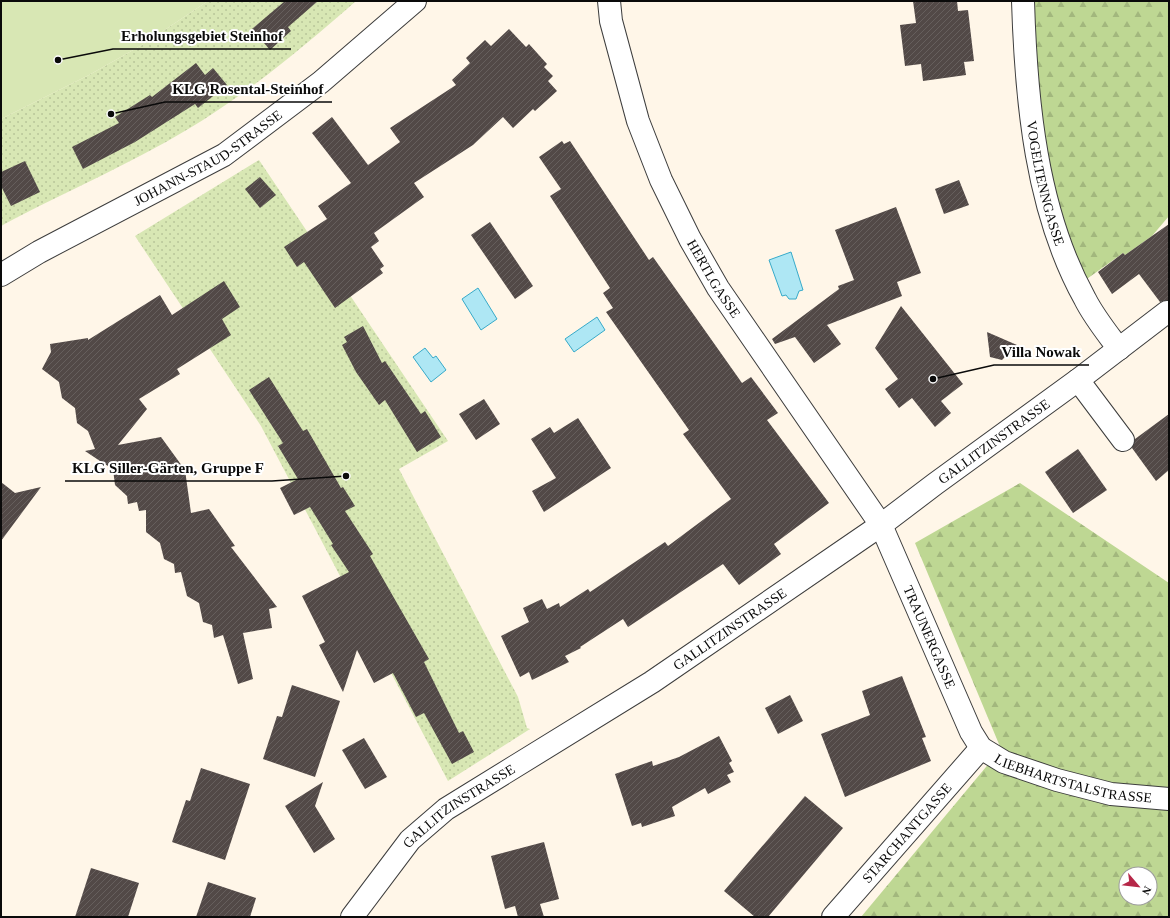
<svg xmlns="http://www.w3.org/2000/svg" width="1170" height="918" font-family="'Times New Roman',serif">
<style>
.grass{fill:url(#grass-dots)}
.forest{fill:url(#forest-firs);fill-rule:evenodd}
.park{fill:#d8e7b4}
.water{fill:#aee7f4;stroke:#37aac9}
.building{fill:url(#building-hatch)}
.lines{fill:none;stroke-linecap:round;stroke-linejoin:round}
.minor-casing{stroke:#3d3d3d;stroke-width:24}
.minor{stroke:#fff;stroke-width:22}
.labels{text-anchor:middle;stroke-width:4;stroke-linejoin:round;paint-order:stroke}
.street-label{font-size:14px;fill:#0a0a0a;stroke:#fff}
.leader{fill:none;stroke:#0a0a0a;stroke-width:1.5}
.callout-dot{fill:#0a0a0a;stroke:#fff;stroke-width:1.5}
.callout-label{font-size:15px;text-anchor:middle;font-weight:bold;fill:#0a0a0a;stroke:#fff;stroke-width:4;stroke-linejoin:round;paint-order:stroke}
</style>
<defs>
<pattern id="grass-dots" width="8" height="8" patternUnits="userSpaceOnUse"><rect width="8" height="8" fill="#d8e7b4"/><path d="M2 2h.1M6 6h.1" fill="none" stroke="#b8c599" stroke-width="1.8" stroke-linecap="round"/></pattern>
<pattern id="forest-firs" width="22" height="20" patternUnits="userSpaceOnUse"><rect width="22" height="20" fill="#bed793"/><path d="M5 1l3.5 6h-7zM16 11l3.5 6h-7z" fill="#a2b77d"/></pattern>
<pattern id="building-hatch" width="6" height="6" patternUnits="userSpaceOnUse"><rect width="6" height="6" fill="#524947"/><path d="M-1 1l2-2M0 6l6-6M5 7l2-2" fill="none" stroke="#665f5d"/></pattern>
</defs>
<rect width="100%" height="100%" fill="#fff6e8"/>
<!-- grass -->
<g class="grass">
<path d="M208,1H356C307,44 258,85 203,120C138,161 68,190 1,226V119L89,75L142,45Z"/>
<path d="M259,160L448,441L399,469L518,697L527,728L530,729L448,781L261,426L135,236Z"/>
</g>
<!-- forest -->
<g class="forest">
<path d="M1032,1H1169V216L1152,236L1125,255L1123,253L1084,281C1076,256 1067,231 1060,206C1041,140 1036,69 1032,1Z"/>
<path d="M1020,483L1169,583V917H861L1001,749L915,543ZM1126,874H1150V898H1126Z"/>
</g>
<!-- park -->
<path class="park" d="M1,1H208L142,45L89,75L1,119Z"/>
<!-- water -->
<g class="water">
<path d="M791,252L803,290L799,291L796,299H789L786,295L782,296L769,260Z"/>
<path d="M478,288L497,319L481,330L462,299Z"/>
<path d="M597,317L605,330L574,352L565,339Z"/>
<path d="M425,348L433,358L436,356L446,370L431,382L413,357Z"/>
</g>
<!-- building -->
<g class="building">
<path d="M285,1H318L288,27L291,31L270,50L252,29Z"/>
<path d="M913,1H957L958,11L968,10L974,61L964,62L966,75L923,81L921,64L905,66L900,25L916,23Z"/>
<path d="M509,29L526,47L529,44L547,64L544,67L553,76L548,81L557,91L535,111L533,109L513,128L503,117L473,145L414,183L424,197L374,233L379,241L371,247L384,266L380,269L383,273L335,308L304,262L297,267L284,247L327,219L318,206L351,183L312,133L332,117L368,165L400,142L390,128L456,85L452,80L470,63L466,58L485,40L491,46Z"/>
<path d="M196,63L205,75L213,68L227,85L198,108L195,104L135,142L83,169L72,147L119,123L115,117L150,95L152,97Z"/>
<path d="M562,141L564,144L570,141L649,260L653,257L742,383L751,377L778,413L767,420L829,503L774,544L781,554L739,585L723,564L628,627L623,619L580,647L581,648L565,656L569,662L532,680L529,672L520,677L501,636L529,622L523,608L542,599L547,609L559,603L560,607L588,589L590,592L665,542L668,546L731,499L683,434L689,430L606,312L613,308L603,293L610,288L550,196L561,189L539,157Z"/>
<path d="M25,161L40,192L11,206L1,186V172Z"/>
<path d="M260,177L276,195L260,208L245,189Z"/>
<path d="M959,180L969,205L944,214L935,189Z"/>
<path d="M896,207L921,273L897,282L902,296L827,325L841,344L814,363L795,337L775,344L772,339L839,289L838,286L854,280L835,230Z"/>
<path d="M490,222L533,286L515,299L471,235Z"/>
<path d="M1169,224V300L1160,302L1139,274L1112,294L1098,272L1123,253L1125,255Z"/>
<path d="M224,281L240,307L222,319L231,335L177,369L180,374L139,399L147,409L118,445L161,437L185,470L191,513L209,509L235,546L231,547L277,607L269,609L272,628L243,633L253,679L238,684L223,635L214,638L212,625L203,622L199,603L187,596L181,572L175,573L174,564L164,559L160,543L146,532V510L139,511L137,502L128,504L127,496L115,485L113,469L103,463L102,465L100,461L85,451L95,449L88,431L77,423L75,408L62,398L59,382L42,369L51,352L50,344L88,338V340L160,295L172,315Z"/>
<path d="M901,306L963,384L941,401L951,413L935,427L912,398L899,408L885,389L898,379L875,348Z"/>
<path d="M363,326L382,363L385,361L421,414L425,411L441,437L417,452L385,400L379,405L356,372L342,345L347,342L344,337Z"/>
<path d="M987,332L1017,345L1002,360L990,357Z"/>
<path d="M269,377L303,431L307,429L341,488L343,487L355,506L345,511L373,554L370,556L429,659L424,662L459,733L463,731L474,752L452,764L424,713L416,717L393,673L374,683L357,650L343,692L319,645L325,642L302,596L349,572L331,545L333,544L310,507L294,515L280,488L298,479L278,446L283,443L249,390Z"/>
<path d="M484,399L500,424L476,440L459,414Z"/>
<path d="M1169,414V470L1156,481L1132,448L1135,439Z"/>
<path d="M578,418L611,468L544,512L532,491L556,478L531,439L550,427L554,433Z"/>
<path d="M1078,449L1107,490L1073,513L1045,472Z"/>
<path d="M1,482L15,493L41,487L1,541Z"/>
<path d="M902,676L926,737L922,738L931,761L845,797L821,734L870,715L862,691Z"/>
<path d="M292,685L340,701L315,777L263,759L277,716L282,717Z"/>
<path d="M790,695L803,721L778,734L765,708Z"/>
<path d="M719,736L732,761L729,763L734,772L727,775L731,782L708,794L705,788L672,807L675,816L642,827L641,823L632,826L615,774L652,761L653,766L679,757Z"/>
<path d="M364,738L387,777L365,789L342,750Z"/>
<path d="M201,768L250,784L225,860L172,842L186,800L190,801Z"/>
<path d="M323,782L315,806L335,839L314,853L285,806Z"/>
<path d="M805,796L843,828L768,917H755L724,891Z"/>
<path d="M544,842L559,899L540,904L544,917H518L515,906L505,909L491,856Z"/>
<path d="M91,868L139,883L128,917H75Z"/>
<path d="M208,882L256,898L250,917H196Z"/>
</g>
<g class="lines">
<defs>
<g id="minor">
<path id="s1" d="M609,1L611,21L638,121L661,180L690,239L718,288L881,525L971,732L981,748L1004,762L1057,780L1111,794L1169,799"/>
<path id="s2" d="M1023,1C1026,100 1036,211 1085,299C1094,317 1107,333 1119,349"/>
<path id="s3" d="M1,275L39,252L224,155L321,82L415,1"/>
<path d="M1078,380L1123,440"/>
<path id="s4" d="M352,917L410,840L446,809L652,682L881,525L935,484L1078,380L1167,312"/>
<path id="s5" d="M833,917L981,748"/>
</g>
</defs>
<!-- minor casing -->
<use href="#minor" class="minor-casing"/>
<!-- minor -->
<use href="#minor" class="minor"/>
</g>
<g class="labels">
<!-- street labels -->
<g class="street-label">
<text dy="5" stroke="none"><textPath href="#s3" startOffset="238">JOHANN-STAUD-STRASSE</textPath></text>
<text dy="5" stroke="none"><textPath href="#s2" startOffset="184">VOGELTENNGASSE</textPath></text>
<text dy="5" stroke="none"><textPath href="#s1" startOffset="299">HERTLGASSE</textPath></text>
<text dy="5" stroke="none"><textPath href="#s4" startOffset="804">GALLITZINSTRASSE</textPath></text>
<text dy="5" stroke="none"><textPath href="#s4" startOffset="480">GALLITZINSTRASSE</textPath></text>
<text dy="5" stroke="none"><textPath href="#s1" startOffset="719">TRAUNERGASSE</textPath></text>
<text dy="5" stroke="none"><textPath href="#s1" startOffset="940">LIEBHARTSTALSTRASSE</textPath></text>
<text dy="5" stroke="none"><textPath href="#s4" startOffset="156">GALLITZINSTRASSE</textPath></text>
<text dy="5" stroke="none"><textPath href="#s5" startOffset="112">STARCHANTGASSE</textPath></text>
</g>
</g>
<!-- callouts -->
<path class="leader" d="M58 60L113 49H291M111 114L165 102H332M933 379L994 365H1089M346 476L272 481H65"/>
<g class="callout-dot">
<circle cx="58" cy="60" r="4"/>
<circle cx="111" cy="114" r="4"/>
<circle cx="933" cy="379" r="4"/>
<circle cx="346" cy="476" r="4"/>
</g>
<g class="callout-label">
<text x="202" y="41">Erholungsgebiet Steinhof</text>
<text x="248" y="94">KLG Rosental-Steinhof</text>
<text x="1041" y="357">Villa Nowak</text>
<text x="168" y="473">KLG Siller-Gärten, Gruppe F</text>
</g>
<!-- border -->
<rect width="1170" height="918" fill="none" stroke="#0a0a0a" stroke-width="4"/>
<!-- north arrow -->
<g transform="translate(1138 886) rotate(118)"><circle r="19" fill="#ffffff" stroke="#9d9d9d"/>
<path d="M0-3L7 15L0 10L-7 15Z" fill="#b62748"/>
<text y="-6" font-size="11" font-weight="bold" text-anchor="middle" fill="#0a0a0a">N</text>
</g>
</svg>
